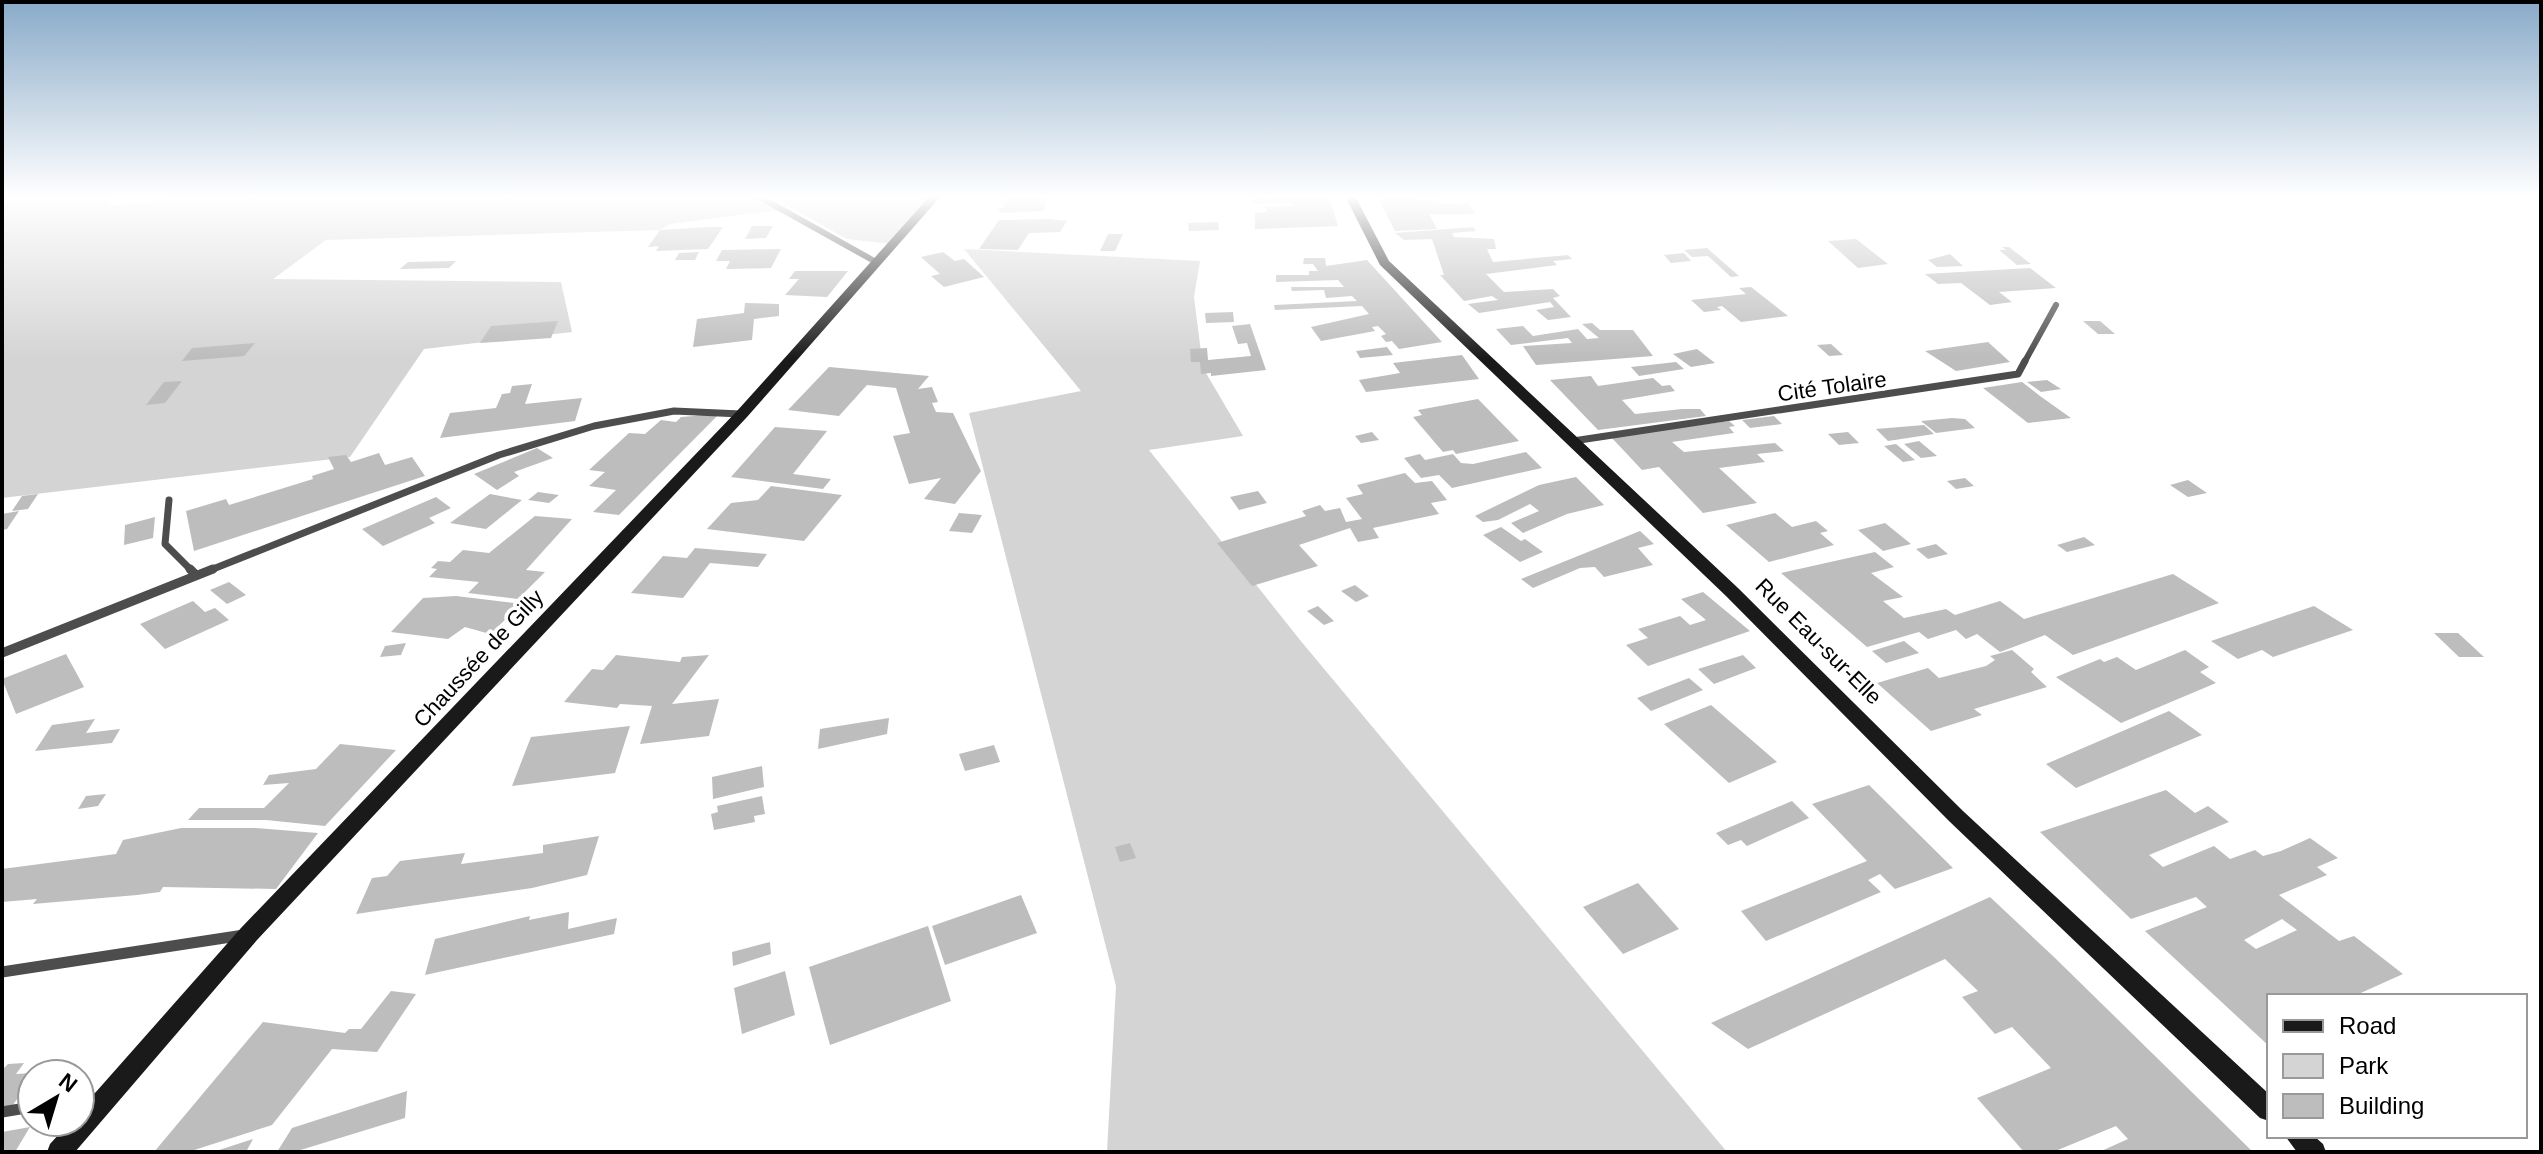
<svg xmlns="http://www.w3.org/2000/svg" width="2543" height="1154" font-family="Helvetica,sans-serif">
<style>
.green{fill:#d4d4d4}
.building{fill:#bdbdbd;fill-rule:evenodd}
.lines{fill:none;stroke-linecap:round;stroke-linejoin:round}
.street-far3{stroke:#4d4d4d;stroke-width:6}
.street-far2{stroke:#4d4d4d;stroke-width:7}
.street-far1{stroke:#4d4d4d;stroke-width:9}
.street{stroke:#4d4d4d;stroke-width:11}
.secondary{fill:#1a1a1a;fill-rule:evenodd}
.labels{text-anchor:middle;stroke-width:7;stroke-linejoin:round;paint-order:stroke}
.street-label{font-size:22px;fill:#000;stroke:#fff}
</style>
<rect width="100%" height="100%" fill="#fff"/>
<!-- green -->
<g class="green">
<path d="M2,196H113L108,206L199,196H758L778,210L670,224L660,230L326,240L273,279L561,282L572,332L424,349L350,457L2,498Z"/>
<path d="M770,196H936L892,244L847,239Z"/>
<path d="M964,249L1200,261L1194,297L1203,368L1243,436L1149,450L1300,640L1727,1152H1107L1116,986L969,413L1081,391Z"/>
</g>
<!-- building -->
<g class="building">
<path d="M1251,196H1329L1338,226L1255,229V213L1267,212L1265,207L1292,206L1291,203L1252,204Z"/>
<path d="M1377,196H1419L1420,200L1437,199L1440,204L1468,203L1475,214H1429L1437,229L1395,231Z"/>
<path d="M1047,197L1044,211L1002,213L997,209L1004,207L1006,198Z"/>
<path d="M999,220L1050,219L1067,221L1060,232L1029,233L1018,250L979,249Z"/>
<path d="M1218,222L1219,230L1189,231L1188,223Z"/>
<path d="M752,226H773L766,238L745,239Z"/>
<path d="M709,227H723L708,249L656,251L659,246L648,247L660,230Z"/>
<path d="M1473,227L1476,231L1452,233L1454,237L1494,239L1496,249H1487L1493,262L1568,255L1572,259L1553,261L1557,265L1486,274L1504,292L1553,289L1560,296L1553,298L1571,317L1548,320L1536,310L1554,307L1550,302L1479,313L1468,304L1498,300L1492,296L1464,301L1440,275H1444L1432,239L1404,240L1395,233Z"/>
<path d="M1108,234H1123L1115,251H1100Z"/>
<path d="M1856,239L1888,264L1858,268L1828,241Z"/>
<path d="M2002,247H2009L2031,264L2017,265L1999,250H2006Z"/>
<path d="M1707,248L1739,276L1731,277L1708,256L1692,257L1684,250Z"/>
<path d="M781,249L771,268L726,269L730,261H716L722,250Z"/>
<path d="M699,252L695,260H675L679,253Z"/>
<path d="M943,252L955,261L964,259L984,277L944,287L931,276L940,274L921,257Z"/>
<path d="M1684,253L1691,261L1671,263L1664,255Z"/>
<path d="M1950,254L1963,266L1937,267L1928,260Z"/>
<path d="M1304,258H1325L1326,266L1367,260L1442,342L1399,349L1392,341L1386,342L1381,336L1386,334L1378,326L1372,327L1375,331L1321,341L1311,327L1369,314L1362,306L1275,310L1274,305L1357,301L1352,296L1326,298L1324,290L1292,291L1291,287H1344L1338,280L1276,282V275H1309V271H1318L1313,264H1303Z"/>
<path d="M456,261L449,268L400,269L408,262Z"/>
<path d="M2030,268L2056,288L1999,292L2012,302L1990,305L1961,283L1938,284L1925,274Z"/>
<path d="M795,271H848L827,297L785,295L799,279H789Z"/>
<path d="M1751,287L1788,316L1741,322L1722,306L1717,307L1721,310L1704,312L1691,300L1746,294L1739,288Z"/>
<path d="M745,303L779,304V316L754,319L752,340L693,347L697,319L744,313Z"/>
<path d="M1233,312L1234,322L1206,323L1205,313Z"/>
<path d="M558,321L551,338L480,343L491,326Z"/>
<path d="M2083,321H2100L2115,334H2098Z"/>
<path d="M1592,323L1600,330H1633L1653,356L1536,365L1523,346L1572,343L1568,338L1511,345L1496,329L1523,326L1533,336L1578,329L1587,339L1599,338L1582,324Z"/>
<path d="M1250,324L1266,370L1211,376V373L1201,374L1200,362H1191L1190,349L1207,348L1208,360L1251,356L1247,343L1238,344L1232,326Z"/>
<path d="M1988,342L2010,362L1956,371L1925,351Z"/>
<path d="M255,343L244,356L182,361L192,348Z"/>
<path d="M1831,344L1843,355L1829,356L1817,345Z"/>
<path d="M1387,347L1393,355L1360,358L1356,351Z"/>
<path d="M1697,349L1715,363L1691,367L1673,354Z"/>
<path d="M1462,355L1479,379L1366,392L1359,380L1400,373L1393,363Z"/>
<path d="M1676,362L1684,369L1639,376L1631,367Z"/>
<path d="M829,367L929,376L918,389L932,387L938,402L932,403L936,412L953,413L981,471L955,504L924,499L941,478L909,484L893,436L910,433L896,388L867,385L839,416L788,410Z"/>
<path d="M1591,376L1598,386L1653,378L1662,386L1670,385L1675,391L1622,400L1635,414L1682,409H1700L1706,416L1598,430L1550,380Z"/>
<path d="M2047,380L2061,389L2041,392L2027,382Z"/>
<path d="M182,381L165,403L146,405L164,382Z"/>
<path d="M2022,382L2040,396L2071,418L2028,423L1983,388Z"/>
<path d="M532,384L525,404L582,398L575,421L440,438L450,413L496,408L502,394L510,393L512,386Z"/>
<path d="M1478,399L1519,441L1456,454L1453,450L1443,452L1413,417L1422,415L1418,410Z"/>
<path d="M719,414L619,515L593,512L616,490L589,486L605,472L589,470L629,433L645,434L661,420L676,422L681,417Z"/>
<path d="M1774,416L1782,424L1750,428L1742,420Z"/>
<path d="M1952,418L1965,419L1975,428L1936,433L1921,421Z"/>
<path d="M1729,421L1735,426L1729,427L1734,433L1672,442L1684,452L1775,443L1784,451L1757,454L1765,462L1719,468L1757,503L1703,513L1659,467L1642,470L1611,437Z"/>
<path d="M1924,425L1934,434L1888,441L1876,429Z"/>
<path d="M775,427L827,431L793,474L831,479L823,489L731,477Z"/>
<path d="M1372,432L1379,440L1361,443L1355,436Z"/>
<path d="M1848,432L1859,443L1839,445L1828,434Z"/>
<path d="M1919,441L1937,456L1921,458L1904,444Z"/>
<path d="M1896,444L1915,460L1903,462L1884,446Z"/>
<path d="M537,448L553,458L514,472L519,476L497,490L474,474Z"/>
<path d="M1526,452L1542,468L1452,488L1439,475L1421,478L1404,458L1420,454L1425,460L1453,454L1461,463L1473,464Z"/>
<path d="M379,453L385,465L412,457L425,476L194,551L186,511L226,499L229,505L313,479L312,476L334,469L328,457L346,455L351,462Z"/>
<path d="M1405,473L1415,483L1432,481L1447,500L1431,503L1439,514L1373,528L1379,538L1358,542L1350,528L1299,545L1318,566L1252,586L1217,543L1306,516L1302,511L1320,505L1325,511L1340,508L1346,522L1362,519L1346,498L1363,494L1357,485Z"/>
<path d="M1576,477L1604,505L1567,514L1523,533L1511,523L1539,511L1530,504L1498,520L1483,522L1475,516L1539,485Z"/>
<path d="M1965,478L1974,486L1956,489L1947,481Z"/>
<path d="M2188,480L2207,493L2188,497L2170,485Z"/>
<path d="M771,486L842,495L804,541L707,529L731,503L758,500Z"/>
<path d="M1258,491L1267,503L1239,510L1230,497Z"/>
<path d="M538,492L559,495L549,503L528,500Z"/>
<path d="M38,494L28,509L12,511L22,496Z"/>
<path d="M490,494L522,500L486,529L450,523Z"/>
<path d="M436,497L451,508L429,518L435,523L383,546L362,529Z"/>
<path d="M19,511L7,529L2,530V514Z"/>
<path d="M959,513L982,515L972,533L949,531Z"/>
<path d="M1775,513L1792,527L1816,521L1828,531L1820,533L1834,545L1769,562L1726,525Z"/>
<path d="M535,516L572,519L526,570L545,572L518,599L468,593L479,582L429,577L437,569L431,568L438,561L450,562L463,550L489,553Z"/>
<path d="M155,517L153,538L124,545L125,525Z"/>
<path d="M1885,523L1911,544L1883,551L1858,530Z"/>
<path d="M1501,527L1521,541L1525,539L1543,552L1520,562L1483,535Z"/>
<path d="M1640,531L1654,544L1638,548L1653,565L1604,577L1595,567L1580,568L1533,588L1521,579Z"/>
<path d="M2084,537L2095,545L2067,552L2057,545Z"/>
<path d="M1936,544L1948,554L1928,559L1916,549Z"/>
<path d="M695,548L767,554L758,567L710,563L683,598L631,593L663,556L687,558Z"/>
<path d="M1875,552L1894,567L1871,573L1903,597L1883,601L1904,618L1946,609L1955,615L2000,601L2024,619L2173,574L2219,603L2073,655L2045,635L2000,652L1977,634L1966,639L1956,630L1928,639L1919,632L1867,647L1781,573Z"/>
<path d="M229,582L246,595L227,604L210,590Z"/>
<path d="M1355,585L1369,596L1356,602L1341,591Z"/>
<path d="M1703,592L1750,631L1648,666L1626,645L1648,638L1638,629L1680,616L1690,625L1706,620L1681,599Z"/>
<path d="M456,596L522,604L490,634L465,627L448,639L391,632L423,598Z"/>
<path d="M193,601L205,612L215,608L229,620L165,649L140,624Z"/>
<path d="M1318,606L1334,621L1324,625L1307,611Z"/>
<path d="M2314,606L2353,630L2273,657L2262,650L2238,659L2211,641Z"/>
<path d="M2434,633H2458L2484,657H2459Z"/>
<path d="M1904,641L1919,653L1886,663L1872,651Z"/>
<path d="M406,643L401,655L380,657L385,646Z"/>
<path d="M2012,650L2034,669L2031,672L2047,687L1974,709L1982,715L1931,731L1877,683L1928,668L1939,678L1986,666L1995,660L1990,656Z"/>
<path d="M2185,650L2209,667L2200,672L2216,683L2121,723L2056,677L2100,659L2104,662L2117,657L2136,670Z"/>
<path d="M66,654L84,687L16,714L2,679Z"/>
<path d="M616,655L680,662L682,657L709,655L672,704L719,699L709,736L640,744L652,706L620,704L617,708L564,702L592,669L603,670Z"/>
<path d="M1743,655L1756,668L1714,684L1698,669Z"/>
<path d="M1689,678L1703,690L1651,711L1637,698Z"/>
<path d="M1711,705L1777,762L1729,783L1664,724Z"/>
<path d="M2169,711L2202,735L2076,788L2046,764Z"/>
<path d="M889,718L887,734L818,749L820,729Z"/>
<path d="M95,719L86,733L120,729L112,743L35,751L52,725Z"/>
<path d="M630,726L615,773L512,786L531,737Z"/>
<path d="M340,744L396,750L325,826L266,820H188L199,808H264L289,783L263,785L269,775L316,769Z"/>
<path d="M994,745L1000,762L965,771L959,754Z"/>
<path d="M762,766L764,787L713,799L712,777Z"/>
<path d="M1869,785L1953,868L1895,889L1880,874L1868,880L1881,892L1766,941L1741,911L1867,861L1812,804Z"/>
<path d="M2166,790L2195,813L2208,806L2229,822L2149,855L2163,867L2214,846L2230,859L2255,850L2263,856L2281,851L2310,838L2338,858L2317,867L2327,875L2279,895L2339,941L2354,936L2403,974L2354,996H2269V1046L2145,931L2207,907L2196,897L2131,919L2040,832ZM2282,919L2297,930L2256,949L2244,940Z"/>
<path d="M106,794L98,806L78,809L86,796Z"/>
<path d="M762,796L765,814L754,816L755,822L714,830L711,814L718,812L717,806Z"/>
<path d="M1792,801L1809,818L1747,846L1741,840L1728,845L1716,833Z"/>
<path d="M181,828H256L318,833L276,889L163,887L160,892L137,895L33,904L37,899L2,902V869L116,854L123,840Z"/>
<path d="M599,836L587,875L532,888L356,914L372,878L387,876L400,861L465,853L461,864L543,853V845Z"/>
<path d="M1130,843L1136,858L1120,862L1115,847Z"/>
<path d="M1638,883L1679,929L1623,954L1583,907Z"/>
<path d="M1021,895L1037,933L945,965L932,926Z"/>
<path d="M1990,897L2054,957L2253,1152H2099L2128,1139L2116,1126L2053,1152H2024L1977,1098L2051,1068L2012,1027L1995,1034L1962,997L1978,991L1945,959L1748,1049L1711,1023Z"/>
<path d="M569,912L568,929L617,918L614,934L425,975L435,939L530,916L529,920Z"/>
<path d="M928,926L951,1001L830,1045L809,967Z"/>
<path d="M770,942L771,954L733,966L732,952Z"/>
<path d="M785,971L795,1015L742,1034L734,988Z"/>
<path d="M391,991L416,994L377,1052L332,1049L272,1125L188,1152H154L263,1022L345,1033L349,1029H361Z"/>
<path d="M24,1063L16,1074L32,1073V1093L21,1094L9,1110L2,1111V1070L8,1064Z"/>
<path d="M407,1091L405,1118L294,1152H277L292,1128Z"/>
<path d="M30,1127L15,1152H2V1132Z"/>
<path d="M253,1139L246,1152H216V1151Z"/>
</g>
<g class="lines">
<!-- street-far3 -->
<g class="street-far3">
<path d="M758,196L876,262"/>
<path d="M2024,363L2056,305"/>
</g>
<!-- street-far2 -->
<g class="street-far2">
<path d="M1573,441L2018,374L2025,361"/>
<path d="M169,500L165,544L192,571"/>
<path d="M208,571L499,455L594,426L674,411L741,414"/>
</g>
<!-- street-far1 -->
<g class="street-far1">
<path d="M190,569L196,575"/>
<path d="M2,653L213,569"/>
</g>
<!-- street -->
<g class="street">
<path d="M2,972L244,935"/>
<path d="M80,1100L99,1098"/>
<path d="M2,1112L32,1107"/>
</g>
<!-- secondary -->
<g class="secondary">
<path d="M930,196H941L747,417L257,940L75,1152H47L50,1144L70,1122H80V1110L241,928L737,411Z"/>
<path d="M1345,196H1355L1389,261L1738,588L1963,811L2269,1094V1121L2260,1118L1949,821L1726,596L1380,265Z"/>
<path d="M2285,1136H2314L2323,1144L2326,1152H2297Z"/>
</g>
</g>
<!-- sky -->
<linearGradient id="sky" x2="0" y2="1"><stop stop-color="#89aac9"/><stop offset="0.55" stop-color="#fff"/><stop offset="1" stop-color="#fff" stop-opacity="0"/></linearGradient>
<rect width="2543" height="358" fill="url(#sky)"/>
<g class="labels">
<!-- street labels -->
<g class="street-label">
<text transform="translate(1832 386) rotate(-8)" y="8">Cité Tolaire</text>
<text transform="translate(1819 641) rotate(45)" y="8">Rue Eau-sur-Elle</text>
<text transform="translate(478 658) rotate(-47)" y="8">Chaussée de Gilly</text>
</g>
</g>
<!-- border -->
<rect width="2543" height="1154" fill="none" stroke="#000000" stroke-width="8"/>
<!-- legend -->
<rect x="2267" y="994" width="260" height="144" fill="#ffffff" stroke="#999999" stroke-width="2"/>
<rect x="2283" y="1020" width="40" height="12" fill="#1a1a1a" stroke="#999999" stroke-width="2"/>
<text x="2339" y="1034" font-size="24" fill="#000000">Road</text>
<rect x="2283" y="1054" width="40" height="24" fill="#d4d4d4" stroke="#999999" stroke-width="2"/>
<text x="2339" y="1074" font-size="24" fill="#000000">Park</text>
<rect x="2283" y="1094" width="40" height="24" fill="#bdbdbd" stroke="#999999" stroke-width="2"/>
<text x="2339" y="1114" font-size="24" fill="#000000">Building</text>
<!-- north arrow -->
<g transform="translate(56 1098) rotate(38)"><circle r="38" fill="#ffffff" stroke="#999999" stroke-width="2"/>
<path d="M0-6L14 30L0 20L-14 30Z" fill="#000000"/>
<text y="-12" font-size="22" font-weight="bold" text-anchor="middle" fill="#000000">N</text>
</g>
</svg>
